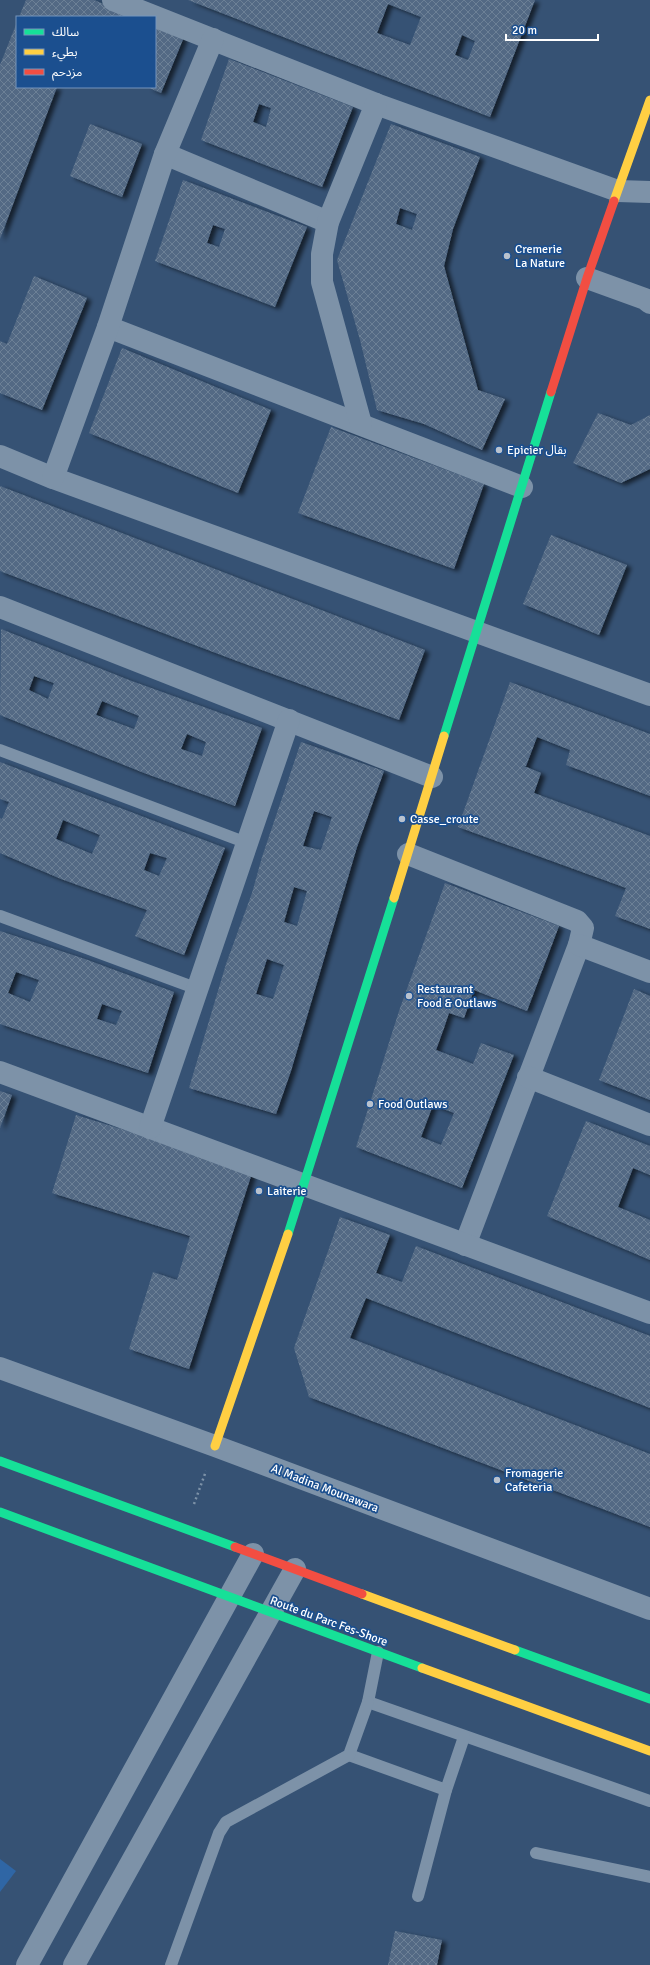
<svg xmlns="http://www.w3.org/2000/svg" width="650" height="1965" font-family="Signika,'Noto Sans Arabic',sans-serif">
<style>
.green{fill:#2f66a5}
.building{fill:url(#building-cross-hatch);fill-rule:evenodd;filter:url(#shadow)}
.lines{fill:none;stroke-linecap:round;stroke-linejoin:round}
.path{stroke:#7d92a8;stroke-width:2.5;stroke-dasharray:2 3;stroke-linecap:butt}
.lane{stroke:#7d92a8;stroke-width:12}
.street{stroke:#7d92a8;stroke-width:22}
.fast{stroke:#16e098;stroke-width:9}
.slow{stroke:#ffcf43;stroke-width:9}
.jam{stroke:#f24e42;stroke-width:9}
.poi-dot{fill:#b9c2ce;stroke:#1b4f8f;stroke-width:1.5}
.labels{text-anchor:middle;stroke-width:3.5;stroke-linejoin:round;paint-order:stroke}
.poi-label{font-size:12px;fill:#fff;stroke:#1b4f8f;text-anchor:start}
.street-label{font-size:12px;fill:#fff;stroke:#1b4f8f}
</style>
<defs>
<pattern id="building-cross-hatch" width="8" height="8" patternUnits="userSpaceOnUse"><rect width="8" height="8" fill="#526984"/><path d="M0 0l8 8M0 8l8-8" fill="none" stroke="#6c8096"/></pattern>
<filter id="shadow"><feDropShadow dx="4.5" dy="2.5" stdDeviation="2" flood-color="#0009"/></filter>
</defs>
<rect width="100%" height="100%" fill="#365274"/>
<!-- green -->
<path class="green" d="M0,1859L16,1871L0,1892Z"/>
<!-- building -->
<g class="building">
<path d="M26,0H94L135,17H19Z"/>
<path d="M188,0H535L490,117ZM388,4L421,17L410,45L377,33ZM462,35L475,41L468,60L455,55Z"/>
<path d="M17,22V87H57L0,239V65Z"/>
<path d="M155,25L184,37L161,93L147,87H155Z"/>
<path d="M229,59L353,107L322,187L201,140ZM259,104L271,108L266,127L253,122Z"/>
<path d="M90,124L142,144L122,197L70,176Z"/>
<path d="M391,124L480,157L453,229L444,266L478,390L505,399L482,450L424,424L377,410L360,340L337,260ZM400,208L417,214L412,230L396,224Z"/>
<path d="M183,180L307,227L275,307L155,261ZM213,225L225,229L219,247L207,243Z"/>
<path d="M34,276L87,298L42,410L0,393V341L7,344Z"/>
<path d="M122,348L271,410L238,493L89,433Z"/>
<path d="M598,413L631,425L650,415V469L621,483L573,463Z"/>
<path d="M331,427L484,484L454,569L298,513Z"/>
<path d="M0,486L425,650L399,720L229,658L0,571Z"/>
<path d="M551,535L627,565L599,635L523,604Z"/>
<path d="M1,629L129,680L262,728L235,806L144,773L0,715ZM34,676L54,683L48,699L29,690ZM102,701L139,716L134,729L96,715ZM187,734L206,742L202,756L181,749Z"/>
<path d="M510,682L650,734V796L566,765L570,750L537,737L526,766H524L541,773L534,793L650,836V929L615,916L626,888L458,827Z"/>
<path d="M301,742L384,771L357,847L291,1071L276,1114L189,1088L226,964L252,893L262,857ZM314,811L332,817L321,850L303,846ZM294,887L307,891L297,926L284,922ZM267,959L284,965L273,999L256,994Z"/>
<path d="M0,762L225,848L184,955L135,936L147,910L61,879L0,853V818L2,819L9,802L0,799ZM63,820L100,835L92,854L56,839ZM150,853L167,858L159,876L144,870Z"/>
<path d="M445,883L559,926L527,1011L474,990L464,1018L449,1013L444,1028L436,1050L473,1064L481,1043L514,1055L462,1188L356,1147L399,1011ZM433,1105L454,1113L441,1145L421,1137Z"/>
<path d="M0,931L85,959L174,992L148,1073L0,1024ZM16,972L39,980L30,1002L8,993ZM102,1004L122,1011L116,1025L97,1019Z"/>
<path d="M634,989L650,996V1100L599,1080Z"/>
<path d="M0,1091L12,1095L0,1128Z"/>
<path d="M76,1115L253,1170L189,1369L129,1349L153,1272L177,1280L190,1236L52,1193Z"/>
<path d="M586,1121L650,1146V1175L633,1168L618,1207L650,1220V1260L547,1216Z"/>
<path d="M340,1217L390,1235L376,1273L402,1282L416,1246L650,1336V1408L366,1298L350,1338L650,1454V1527L309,1397L294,1348Z"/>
<path d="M395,1931L442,1940L437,1965H388Z"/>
</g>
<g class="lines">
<!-- path -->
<path class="path" d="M194,1504L206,1471"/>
<!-- lane -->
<g class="lane">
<path d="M0,750L247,843"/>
<path d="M0,916L198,989"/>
<path d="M378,1652L368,1702L650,1801"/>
<path d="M349,1755L446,1790L464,1737"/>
<path d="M536,1853L650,1877"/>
<path d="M418,1896L446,1790"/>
<path d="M171,1965L219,1833L226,1822L349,1755L368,1702"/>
</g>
<!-- street -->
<g class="street">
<path d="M113,0L376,104L618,191L650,192"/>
<path d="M165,154L328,222"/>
<path d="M587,278L645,299L650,303"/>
<path d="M108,327L522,487"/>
<path d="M361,424L322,282V254L328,222L376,104"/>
<path d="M0,456L53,478L650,695"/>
<path d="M53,478L108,327L165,154L213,39"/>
<path d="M0,607L432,777"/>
<path d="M408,854L577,921L583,928L579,945L465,1245"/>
<path d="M579,945L650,972"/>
<path d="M0,1072L650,1313"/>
<path d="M528,1077L650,1125"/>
<path d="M150,1128L289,720"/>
<path d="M0,1368L215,1446L650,1609"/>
<path d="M27,1965L253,1554"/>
<path d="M74,1965L295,1569"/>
</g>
<!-- fast -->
<g class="fast">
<path d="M444,736L551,392"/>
<path d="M288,1234L394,898"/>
<path d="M0,1461L235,1547"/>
<path d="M0,1512L422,1668"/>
<path d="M515,1650L650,1699"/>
</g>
<!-- slow -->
<g class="slow">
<path d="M614,201L650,100"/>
<path d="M394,898L444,736"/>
<path d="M215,1446L288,1234"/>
<path d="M362,1594L515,1650"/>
<path d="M422,1668L650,1751"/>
</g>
<!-- jam -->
<g class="jam">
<path d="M551,392L587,278L614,201"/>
<path d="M235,1547L362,1594"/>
</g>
</g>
<!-- markers -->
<g class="poi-dot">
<circle cx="507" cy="256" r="4"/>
<circle cx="499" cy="450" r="4"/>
<circle cx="402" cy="819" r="4"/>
<circle cx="409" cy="996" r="4"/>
<circle cx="370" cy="1104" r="4"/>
<circle cx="259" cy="1191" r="4"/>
<circle cx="497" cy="1480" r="4"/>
</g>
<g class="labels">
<!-- poi labels -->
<g class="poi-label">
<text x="515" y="253">Cremerie<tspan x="515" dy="14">La Nature</tspan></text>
<text x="507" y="454">Epicier بقال</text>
<text x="410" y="823">Casse_croute</text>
<text x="417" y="993">Restaurant<tspan x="417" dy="14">Food &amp; Outlaws</tspan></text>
<text x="378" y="1108">Food Outlaws</text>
<text x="267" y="1195">Laiterie</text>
<text x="505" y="1477">Fromagerie<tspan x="505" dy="14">Cafeteria</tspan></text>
</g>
<!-- street labels -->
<g class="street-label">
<text transform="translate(325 1488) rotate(21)" y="4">Al Madina Mounawara</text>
<text transform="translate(329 1621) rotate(20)" y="4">Route du Parc Fes-Shore</text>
</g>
</g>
<!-- legend -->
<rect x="16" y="16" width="140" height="72" fill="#1b4f8f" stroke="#7695bc"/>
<rect x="24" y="29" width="20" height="6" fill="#16e098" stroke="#7695bc"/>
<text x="52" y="36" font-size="12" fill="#ffffff">سالك</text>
<rect x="24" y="49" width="20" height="6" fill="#ffcf43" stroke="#7695bc"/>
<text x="52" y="56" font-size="12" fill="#ffffff">بطيء</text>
<rect x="24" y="69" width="20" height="6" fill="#f24e42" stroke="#7695bc"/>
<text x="52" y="76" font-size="12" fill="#ffffff">مزدحم</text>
<!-- scale -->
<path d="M506 34v6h92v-6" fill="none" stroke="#ffffff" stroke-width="2"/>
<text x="512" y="34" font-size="12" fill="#ffffff" stroke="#1b4f8f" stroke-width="3" paint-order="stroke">20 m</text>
</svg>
